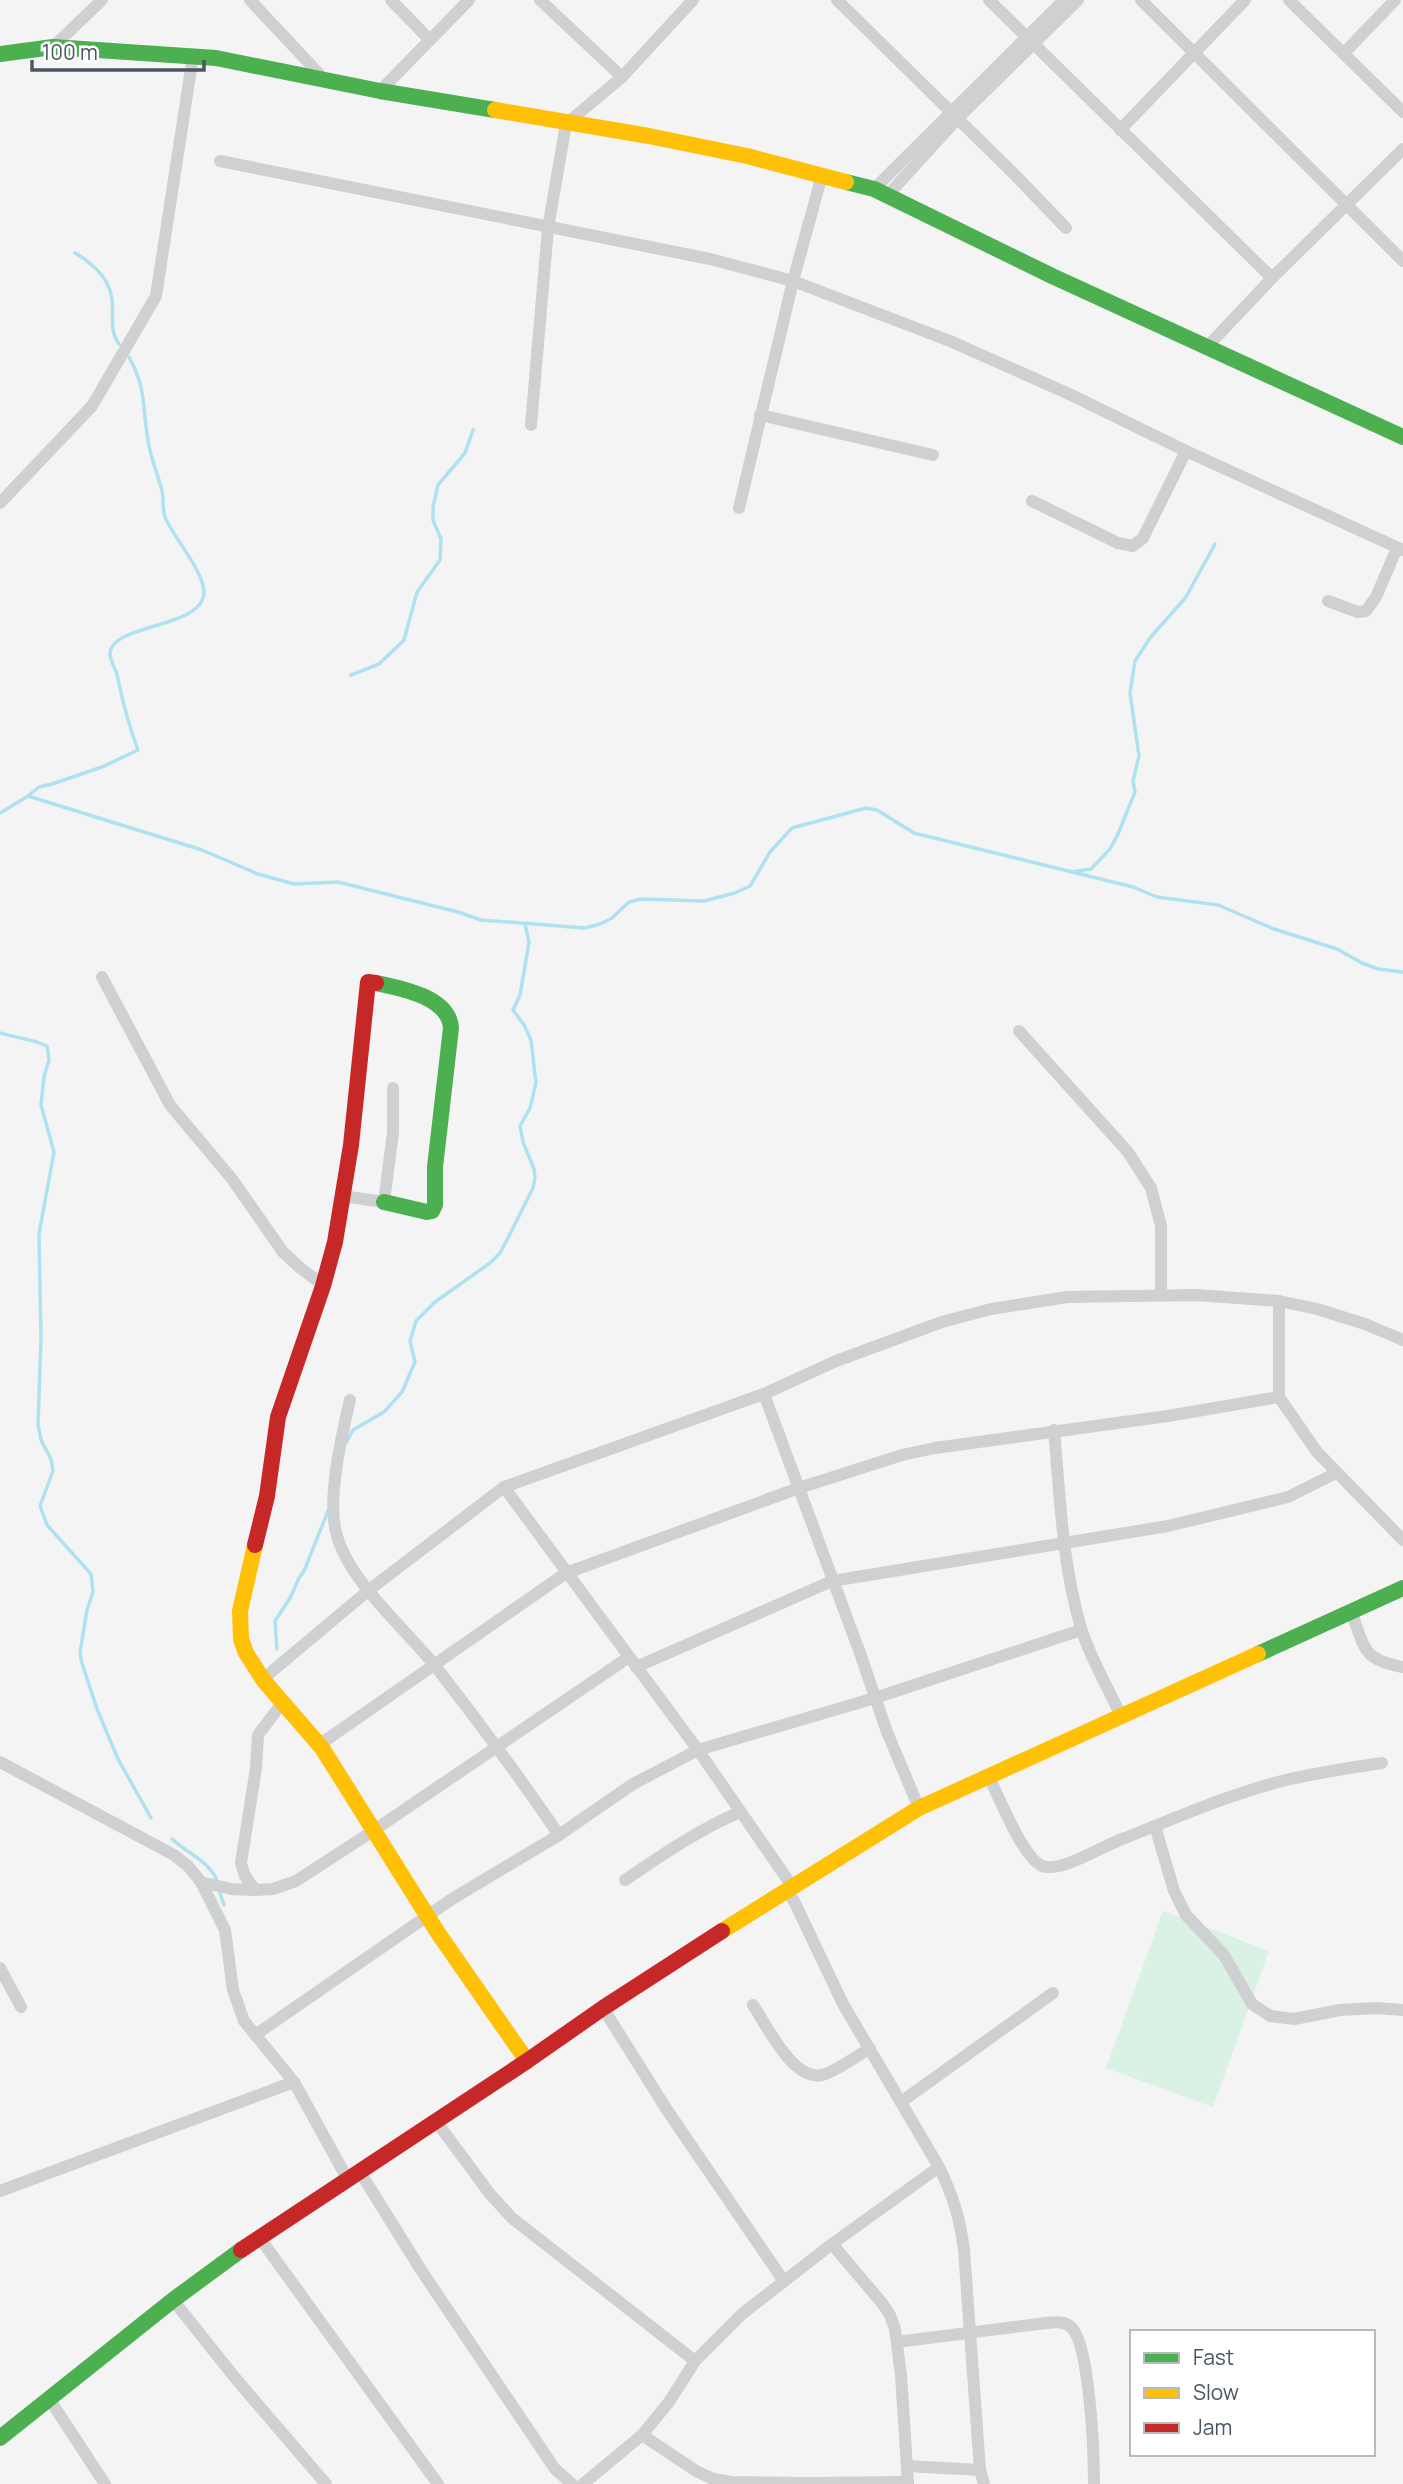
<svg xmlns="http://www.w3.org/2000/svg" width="1403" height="2484" font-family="Manrope,sans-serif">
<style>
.garden{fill:#d9f2e3}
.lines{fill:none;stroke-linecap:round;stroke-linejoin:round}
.stream{stroke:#aee2f0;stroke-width:3.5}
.street{stroke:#ced0d2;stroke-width:12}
.fast{stroke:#4caf50;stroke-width:16}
.slow{stroke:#ffc107;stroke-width:16}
.jam{stroke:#c62828;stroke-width:16}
</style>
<rect width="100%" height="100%" fill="#f4f4f4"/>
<!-- garden -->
<path class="garden" d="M1163,1911L1269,1951L1213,2107L1106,2068Z"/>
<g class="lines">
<!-- stream -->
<g class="stream">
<path d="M75,253C92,263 110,279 112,300C114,316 109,330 119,344"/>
<path d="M351,675L379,664L404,640L417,592L440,560L441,539L433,520V507L438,485L465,453L473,430"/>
<path d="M28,796L202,850L258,874L294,884L338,882L458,912L481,920L585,928L600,924L612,918L629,902L641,899L704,901L735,893L750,886L770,852L792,828L866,808L877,810L914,833L1133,887L1157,897L1218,905L1274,929L1337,949L1362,963L1378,969L1403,972"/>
<path d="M0,813L28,796L39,787L52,784L102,767L138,750C129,726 123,704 118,679C117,670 110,662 110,653C112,625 194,628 203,598C210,577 173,538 165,517C162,509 164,499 162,491C158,474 150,457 148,440C142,406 147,390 129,357"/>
<path d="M1071,872L1091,869L1110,849L1118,834L1135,792L1133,781L1139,756L1130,693L1135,661L1150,638L1186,597L1215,544"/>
<path d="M0,1033L37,1042L47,1046L49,1060L44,1077L41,1105L54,1152L39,1234L41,1339L38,1424L41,1440L51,1459L53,1471L40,1506L47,1525L91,1574L93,1592L87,1610L80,1653L82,1663L97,1709L118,1759L151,1818"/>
<path d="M346,1443L353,1430L384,1412L402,1392L415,1362L410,1341L416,1321L435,1302L490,1263L500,1253L506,1242L533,1188L535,1178L534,1169L523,1142L520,1126L530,1108L536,1083L531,1040L524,1025L513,1010L520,995L529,942L525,924"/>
<path d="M277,1649L275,1621L290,1598L299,1578L304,1571L328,1511"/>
<path d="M172,1839C188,1854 210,1861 218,1883"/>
<path d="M219,1890L224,1905"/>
</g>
<!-- street -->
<g class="street">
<path d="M250,0L323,78"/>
<path d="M391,0L429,39"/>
<path d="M540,0L622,77"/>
<path d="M837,0L1016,176L1066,228"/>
<path d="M989,0L1272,278"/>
<path d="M1141,0L1403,261"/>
<path d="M1289,0L1403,112"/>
<path d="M53,47L102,0"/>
<path d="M1344,53L1395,0"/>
<path d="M380,91L469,0"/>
<path d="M1120,130L1245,0"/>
<path d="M220,161L710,259L793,281L950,341L1067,393L1186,451L1403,550"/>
<path d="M874,189L1064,0"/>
<path d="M888,195L958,118L1078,0"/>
<path d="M1208,346L1272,278L1403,149"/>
<path d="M760,415L933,455"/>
<path d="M531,425L548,228L566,124L622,77L693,0"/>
<path d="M1032,501L1118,543L1133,546L1143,538L1186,451"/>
<path d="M0,503L92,406L156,296L193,56"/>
<path d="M739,508L793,281L822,175"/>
<path d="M1328,601L1358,612L1366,611L1376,597L1397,548"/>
<path d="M102,977L170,1105L232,1179L283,1252L299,1267L323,1285"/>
<path d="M1019,1031L1128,1152L1151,1188L1161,1226V1295"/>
<path d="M342,1196L384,1202L393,1132V1088"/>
<path d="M1279,1301V1397L1317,1452L1403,1540"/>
<path d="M764,1394L860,1653L887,1732L919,1808"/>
<path d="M350,1400C342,1435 327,1497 336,1532C347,1580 405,1628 436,1667C479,1722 520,1778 559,1835"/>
<path d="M1054,1430C1060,1496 1062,1564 1081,1628C1090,1658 1108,1687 1121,1716"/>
<path d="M504,1487L698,1750L792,1886"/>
<path d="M1351,1611C1365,1647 1361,1660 1403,1667"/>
<path d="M636,1667L832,1581L1168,1526L1288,1497L1336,1473"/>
<path d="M264,1678L369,1590L504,1487L764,1394L836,1361L942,1322L991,1309L1067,1297L1196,1295L1279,1301L1317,1309L1365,1324L1403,1340"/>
<path d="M319,1745L566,1573L799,1488L902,1455L935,1448L1168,1416L1279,1397"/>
<path d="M0,1762L174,1855L188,1866L201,1882L225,1930L233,1990L244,2021L294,2082L348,2180"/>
<path d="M988,1775C998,1795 1023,1858 1042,1866C1061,1873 1103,1846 1122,1839C1174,1819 1227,1795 1282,1781C1315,1773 1348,1768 1382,1763"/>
<path d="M1155,1826L1174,1891L1186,1915L1224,1955L1252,2004L1270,2016L1294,2019L1340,2010L1377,2008L1403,2010"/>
<path d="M625,1880C662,1855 698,1830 740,1812"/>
<path d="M201,1882L231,1889L255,1890L273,1889L296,1881L376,1829L629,1657"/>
<path d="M255,1890L245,1876L241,1863L256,1768L258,1735L283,1702"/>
<path d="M786,1890L794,1901L843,2004L939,2167C953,2196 960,2218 964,2250L980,2470L984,2484"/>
<path d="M0,1968L21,2007"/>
<path d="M753,2005C767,2026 793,2081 822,2075C835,2072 857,2056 870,2048"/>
<path d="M603,2008L667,2110L783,2280"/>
<path d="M255,2035L452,1899L559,1835L633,1784L698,1750L875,1698L1081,1630"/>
<path d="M901,2102L1053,1993"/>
<path d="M436,2121L490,2194L512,2218L695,2361"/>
<path d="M360,2172L421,2270L555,2469L572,2484"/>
<path d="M0,2191L294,2082"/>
<path d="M259,2237L438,2484"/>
<path d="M832,2244L882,2303L890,2315L895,2329L901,2375L908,2484"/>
<path d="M173,2300L236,2379L326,2484"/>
<path d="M897,2342L1046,2323C1056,2322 1065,2321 1072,2328C1090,2348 1094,2454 1094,2484"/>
<path d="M50,2400L105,2484"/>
<path d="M642,2435L696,2471L713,2479L732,2482L810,2483L908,2482"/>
<path d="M907,2466L980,2470"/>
<path d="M583,2484L642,2435L669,2402L695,2361L742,2314L832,2244L939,2167"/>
</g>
<!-- fast -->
<g class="fast">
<path d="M0,54L53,47L216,58L380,91L495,110"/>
<path d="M846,182L874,189L1052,276L1403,437"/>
<path d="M376,983C401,988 449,997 451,1028L435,1167V1205L432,1211L427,1212L384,1202"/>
<path d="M1258,1654L1403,1588"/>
<path d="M0,2438L173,2300L241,2250"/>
</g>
<!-- slow -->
<g class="slow">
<path d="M495,110L649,136L747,156L846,182"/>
<path d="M255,1545L240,1611L241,1639L246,1653L264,1681L322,1748L438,1933L527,2061"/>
<path d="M722,1931L919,1808L1258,1654"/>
</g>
<!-- jam -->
<g class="jam">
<path d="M255,1545L267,1496L278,1417L323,1286L335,1242L351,1145L368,982L376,983"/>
<path d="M241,2250L527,2061L603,2008L722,1931"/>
</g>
</g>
<!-- legend -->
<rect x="1130" y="2330" width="245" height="126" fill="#ffffff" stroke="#b7bbc0" stroke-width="2"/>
<rect x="1144" y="2353" width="35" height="10" fill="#4caf50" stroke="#b7bbc0" stroke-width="2"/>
<text x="1193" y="2365" font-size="21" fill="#4a5661">Fast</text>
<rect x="1144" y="2388" width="35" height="10" fill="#ffc107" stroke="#b7bbc0" stroke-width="2"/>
<text x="1193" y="2400" font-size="21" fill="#4a5661">Slow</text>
<rect x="1144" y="2423" width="35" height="10" fill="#c62828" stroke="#b7bbc0" stroke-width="2"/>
<text x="1193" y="2435" font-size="21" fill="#4a5661">Jam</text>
<!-- scale -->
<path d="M32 60v10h172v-10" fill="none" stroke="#4a5661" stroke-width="3.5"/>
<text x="42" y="60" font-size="21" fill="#4a5661" stroke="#ffffff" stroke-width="5" paint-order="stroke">100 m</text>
</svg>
